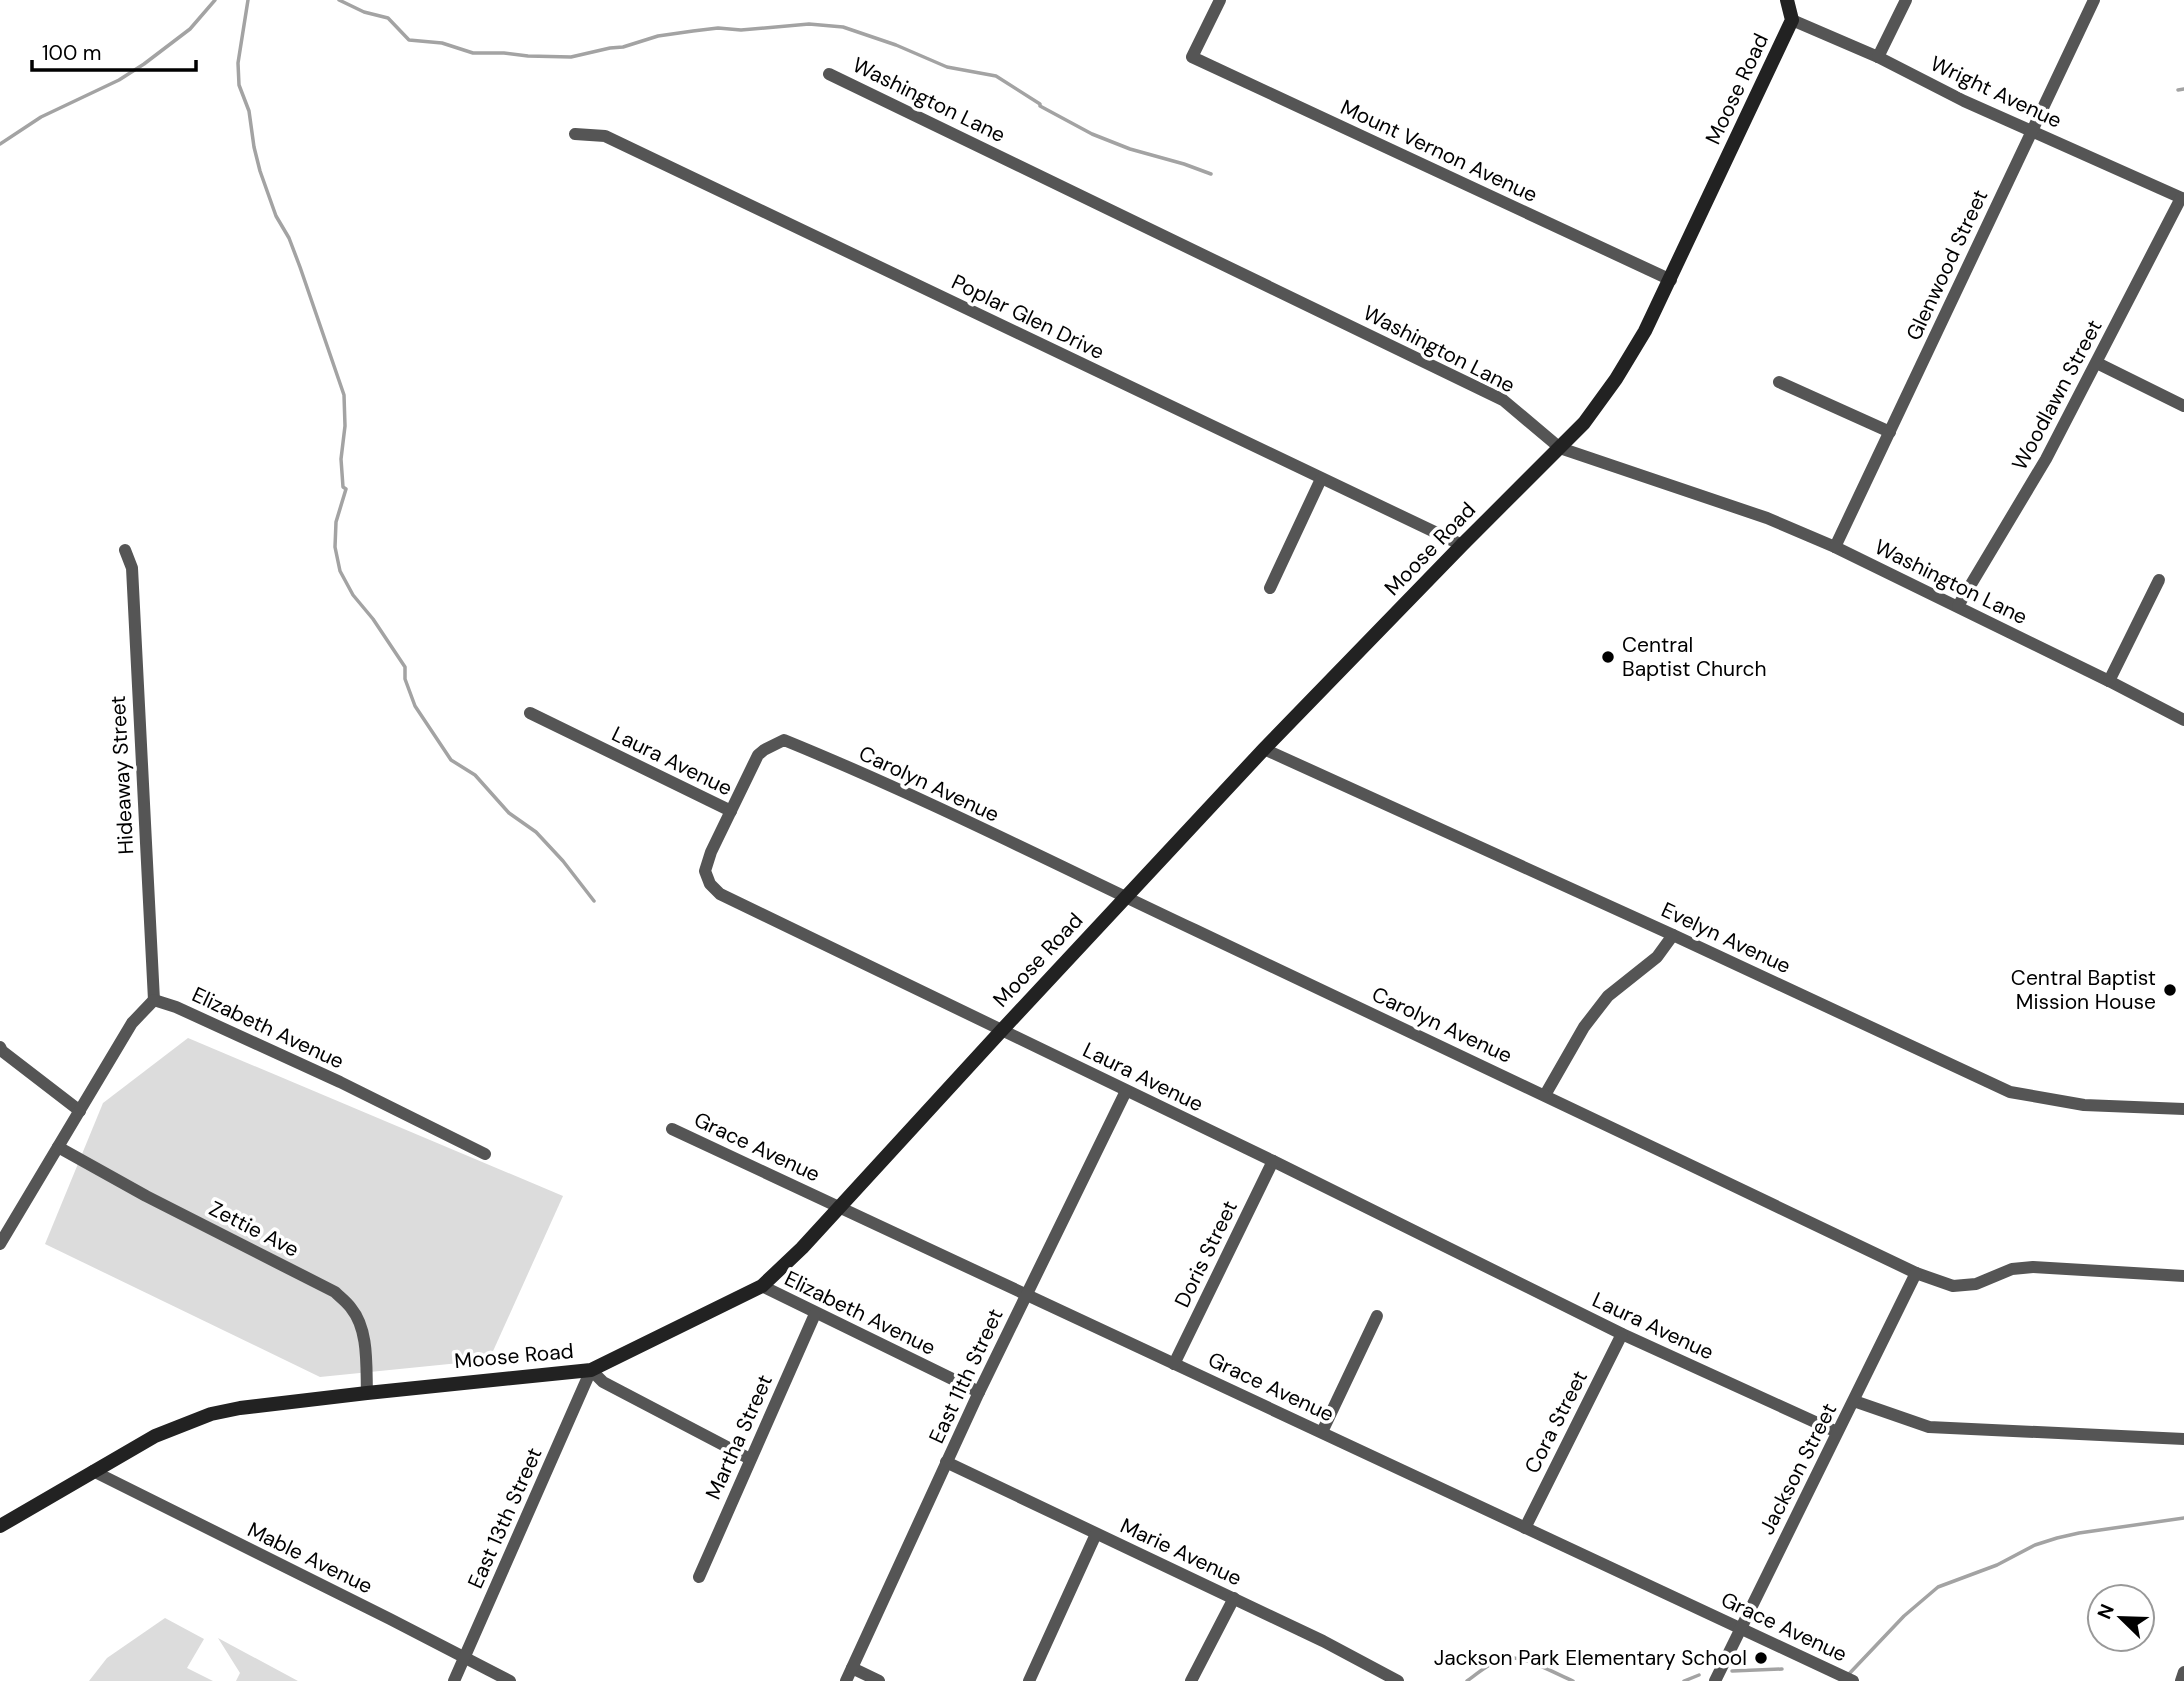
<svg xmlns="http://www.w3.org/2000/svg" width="2184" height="1681" font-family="'DM Sans',sans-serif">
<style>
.green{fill:#dcdcdc}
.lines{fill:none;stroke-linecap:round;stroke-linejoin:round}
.stream{stroke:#a3a3a3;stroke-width:3.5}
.street{stroke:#555;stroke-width:12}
.secondary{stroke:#222;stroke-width:14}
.poi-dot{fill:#000;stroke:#fff;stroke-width:2.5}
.labels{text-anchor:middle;stroke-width:7;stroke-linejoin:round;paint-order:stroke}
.street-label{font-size:21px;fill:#000;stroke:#fff}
.poi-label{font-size:21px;fill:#000;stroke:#fff;text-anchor:end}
</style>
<rect width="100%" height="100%" fill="#fff"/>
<!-- green -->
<g class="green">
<path d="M188,1038L563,1196L489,1360L320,1377L45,1244L103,1103Z"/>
<path d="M165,1618L204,1639L187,1668L213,1681H89L107,1658Z"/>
<path d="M218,1638L298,1681H236L240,1673Z"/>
</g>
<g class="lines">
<!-- stream -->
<g class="stream">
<path d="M248,0L238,63L239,85L249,111L254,147L260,171L276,216L289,238L300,267L344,395L345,426L341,459L343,487L346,489L336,522L335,547L340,571L353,595L373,619L405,667V679L415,706L451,760L475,775L509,813L536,832L563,861L594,901"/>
<path d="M339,0L364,12L388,18L409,40L442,43L473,53H504L528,56L571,57L610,48L623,47L658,36L693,31L718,28L741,30L809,24L843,27L896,45L947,67L996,76L1040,104V106L1092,134L1130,149L1184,164L1211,174"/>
<path d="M2178,90L2184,89"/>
<path d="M0,144L41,117L119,80L144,64L190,29L215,0"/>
<path d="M1732,1671L1782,1669"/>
<path d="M1847,1676L1904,1616L1938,1587L1997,1565L2035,1545L2057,1538L2079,1533L2184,1518"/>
<path d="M1467,1681C1478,1673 1492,1661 1506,1658C1524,1655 1556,1674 1573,1681"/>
<path d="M1684,1681L1699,1675"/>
</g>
<!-- street -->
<g class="street">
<path d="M1220,0L1192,57L1671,280"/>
<path d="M1792,20L1878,57L1964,101L2184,199"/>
<path d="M1878,57L1906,0"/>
<path d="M829,74L1503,400L1560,448L1767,518L1835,547L2109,681L2184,720"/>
<path d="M575,134L605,136L1462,545"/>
<path d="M2097,363L2184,406"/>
<path d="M1779,382L1890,432"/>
<path d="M1835,547L2094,0"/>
<path d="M125,550L132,568L154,1000"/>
<path d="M1270,588L1321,479"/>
<path d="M1958,606L2046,459L2181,198"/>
<path d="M2109,681L2159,580"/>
<path d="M530,713L731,811"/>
<path d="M1264,749L1673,935L2010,1092L2084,1105L2184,1109"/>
<path d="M154,1000L176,1007L340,1082L485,1154"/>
<path d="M0,1047L2,1051L80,1111"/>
<path d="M1545,1095L1584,1027L1608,996L1657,957L1673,935"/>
<path d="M672,1129L1853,1681"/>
<path d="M58,1147L146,1196L335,1292C340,1297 347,1302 351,1308C369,1330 366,1366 367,1393"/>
<path d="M0,1244L132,1023L154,1000"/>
<path d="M762,1286L979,1392"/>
<path d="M1174,1364L1273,1161"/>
<path d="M1854,1401L1929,1427L2184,1439"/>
<path d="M1322,1432L1377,1316"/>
<path d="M1837,1432L1622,1334L1273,1161L720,894L710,884L705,871L711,852L758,755L764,750L784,740C924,797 1059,866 1195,930C1436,1044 1676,1158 1916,1273L1953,1286L1976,1284L2012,1269L2033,1267L2184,1276"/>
<path d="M946,1462L1323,1641L1398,1681"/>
<path d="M93,1471L390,1619L510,1681"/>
<path d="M1525,1528L1622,1334"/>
<path d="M699,1577L815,1314"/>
<path d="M852,1668L879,1681"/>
<path d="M454,1681L591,1370L603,1382L750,1459"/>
<path d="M846,1681L979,1392L1126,1091"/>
<path d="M1029,1681L1096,1534"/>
<path d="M1191,1681L1234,1598"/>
<path d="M1715,1681L1916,1273"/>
<path d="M2181,1681L2184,1672"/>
</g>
<!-- secondary -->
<path class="secondary" d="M0,1526L155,1436L211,1414L240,1408L367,1393L591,1370L762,1286L802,1248L1002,1030L1264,749L1462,545L1584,423L1616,379L1645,331L1792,20L1787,0"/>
</g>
<!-- markers -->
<g class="poi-dot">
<circle cx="1608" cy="657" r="7"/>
<circle cx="2170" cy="990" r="7"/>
<circle cx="1761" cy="1658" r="7"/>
</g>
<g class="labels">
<!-- street labels -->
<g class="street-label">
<text transform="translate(1737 89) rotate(-65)" y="7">Moose Road</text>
<text transform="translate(1996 92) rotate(25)" y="7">Wright Avenue</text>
<text transform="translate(929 100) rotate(26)" y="7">Washington Lane</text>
<text transform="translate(1439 151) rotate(25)" y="7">Mount Vernon Avenue</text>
<text transform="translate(1947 265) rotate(-65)" y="7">Glenwood Street</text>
<text transform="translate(1028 317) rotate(26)" y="7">Poplar Glen Drive</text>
<text transform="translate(1439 349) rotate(27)" y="7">Washington Lane</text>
<text transform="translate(2057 395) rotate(-62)" y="7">Woodlawn Street</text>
<text transform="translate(1430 549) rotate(-46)" y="7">Moose Road</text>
<text transform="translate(1951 582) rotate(26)" y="7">Washington Lane</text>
<text transform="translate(672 761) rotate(26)" y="7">Laura Avenue</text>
<text transform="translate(122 775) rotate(-93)" y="7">Hideaway Street</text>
<text transform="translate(929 784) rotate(25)" y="7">Carolyn Avenue</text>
<text transform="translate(1726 938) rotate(25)" y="7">Evelyn Avenue</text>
<text transform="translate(1038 960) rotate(-47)" y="7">Moose Road</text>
<text transform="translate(1442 1025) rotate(25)" y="7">Carolyn Avenue</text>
<text transform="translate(268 1028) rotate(25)" y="7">Elizabeth Avenue</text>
<text transform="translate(1143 1077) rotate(26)" y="7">Laura Avenue</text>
<text transform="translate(757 1147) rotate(25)" y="7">Grace Avenue</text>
<text transform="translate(254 1229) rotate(27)" y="7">Zettie Ave</text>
<text transform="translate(1206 1254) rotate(-64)" y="7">Doris Street</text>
<text transform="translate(860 1313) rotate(26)" y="7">Elizabeth Avenue</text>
<text transform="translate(1653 1326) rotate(25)" y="7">Laura Avenue</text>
<text transform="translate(514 1356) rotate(-5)" y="7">Moose Road</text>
<text transform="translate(966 1376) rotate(-65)" y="7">East 11th Street</text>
<text transform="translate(1271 1387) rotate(25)" y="7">Grace Avenue</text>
<text transform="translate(1556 1422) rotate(-63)" y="7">Cora Street</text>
<text transform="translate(739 1437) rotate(-66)" y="7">Martha Street</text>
<text transform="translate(1798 1469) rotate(-63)" y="7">Jackson Street</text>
<text transform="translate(505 1518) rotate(-66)" y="7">East 13th Street</text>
<text transform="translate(1181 1552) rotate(25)" y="7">Marie Avenue</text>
<text transform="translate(310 1558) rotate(26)" y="7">Mable Avenue</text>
<text transform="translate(1784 1627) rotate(25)" y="7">Grace Avenue</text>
</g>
<!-- poi labels -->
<g class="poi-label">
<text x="1622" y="652" text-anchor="start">Central<tspan x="1622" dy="24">Baptist Church</tspan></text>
<text x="2156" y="985">Central Baptist<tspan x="2156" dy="24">Mission House</tspan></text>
<text x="1747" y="1665">Jackson Park Elementary School</text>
</g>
</g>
<!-- north arrow -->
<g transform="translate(2121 1618) rotate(293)"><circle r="33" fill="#ffffff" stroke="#999999" stroke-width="2"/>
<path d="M0-5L12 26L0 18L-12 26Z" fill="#000000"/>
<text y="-10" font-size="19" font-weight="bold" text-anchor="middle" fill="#000000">N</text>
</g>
<!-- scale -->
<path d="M32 60v10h164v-10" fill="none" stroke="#000000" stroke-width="3.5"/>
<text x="42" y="60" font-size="21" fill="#000000" stroke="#ffffff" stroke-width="5" paint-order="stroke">100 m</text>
</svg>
